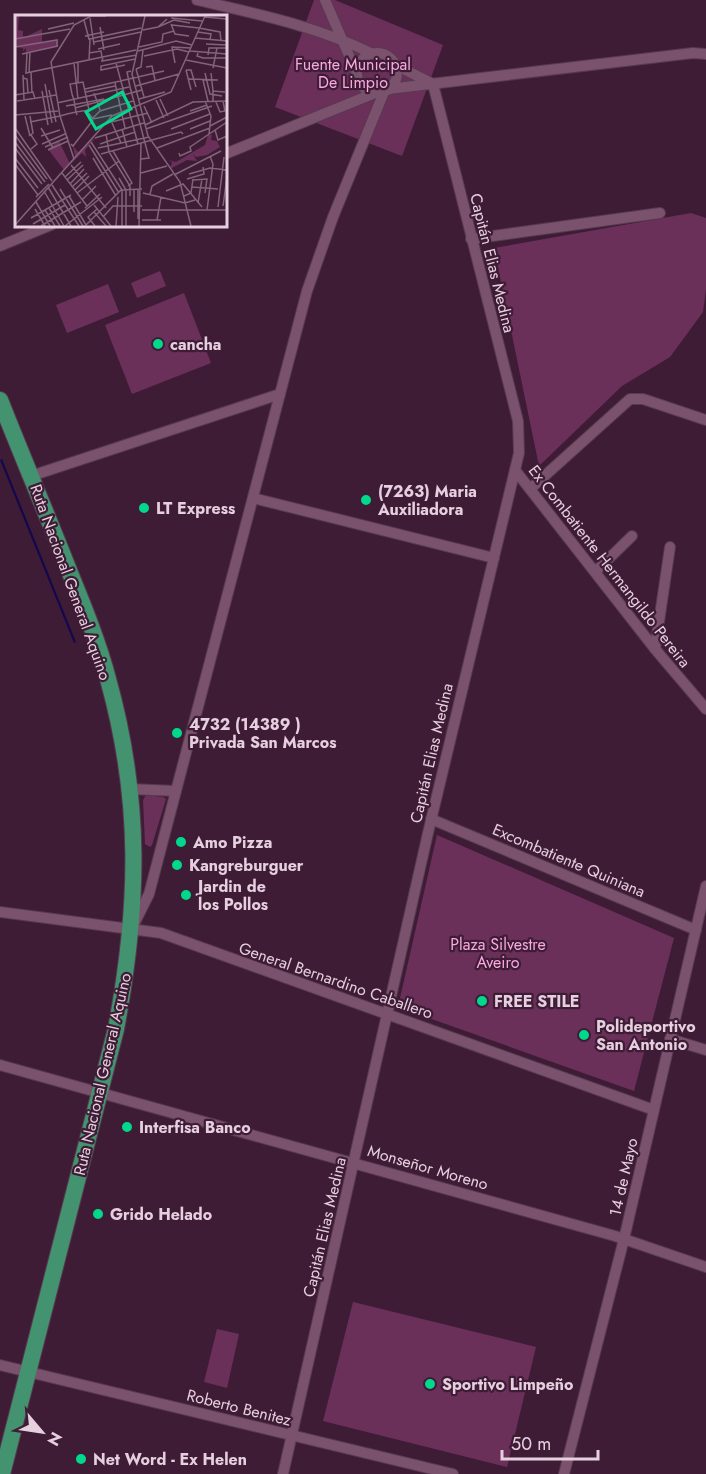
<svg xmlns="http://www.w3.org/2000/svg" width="706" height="1474" font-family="Jost,sans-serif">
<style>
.green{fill:#6a305a}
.water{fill:#14084d}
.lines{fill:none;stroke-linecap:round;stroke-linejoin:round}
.minor-casing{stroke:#573a4f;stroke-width:12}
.trunk-casing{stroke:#573a4f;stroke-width:18}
.minor{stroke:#7a526d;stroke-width:10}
.trunk{stroke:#449370;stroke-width:16}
.poi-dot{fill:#00d98c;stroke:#3f1c36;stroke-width:2}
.labels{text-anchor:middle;stroke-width:4.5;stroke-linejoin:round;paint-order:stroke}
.park-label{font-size:16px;fill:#f9a9e0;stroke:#3f1c36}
.street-label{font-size:16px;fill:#e6cfde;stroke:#3f1c36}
.poi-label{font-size:16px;font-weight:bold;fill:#e6cfde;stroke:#3f1c36;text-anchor:start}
.inset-road{fill:none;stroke:#826479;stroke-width:1.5}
.view{fill:#00d98c;fill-opacity:0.15;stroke:#00d98c;stroke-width:3}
.inset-edge{fill:none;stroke:#e6cfde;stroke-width:3}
</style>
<rect width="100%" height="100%" fill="#3f1c36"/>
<!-- green -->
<g class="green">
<path d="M314,0H335L443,45L402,156L275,107Z"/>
<path d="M691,213L706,218V289L703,312L670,357L622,386L539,466L494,248Z"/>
<path d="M160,271L166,286L137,298L131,283Z"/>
<path d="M108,284L119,312L67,333L56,305Z"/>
<path d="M184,293L211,363L132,394L105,325Z"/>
<path d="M146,795L163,797L166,799L152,845L150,847L145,844L143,800Z"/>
<path d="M437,835L674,938L634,1091L398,1007Z"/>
<path d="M353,1302L536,1347L507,1467L323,1421Z"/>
<path d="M217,1329L239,1334L227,1388L204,1382Z"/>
</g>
<!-- water -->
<path class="water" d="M2,459L76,642L74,643L0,460Z"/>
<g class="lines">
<defs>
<g id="minor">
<path d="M197,0C257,14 317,26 373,54"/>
<path d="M325,0L357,74"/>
<circle cx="377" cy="73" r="20"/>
<path d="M388,89L693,53L706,54"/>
<path d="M225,154L375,93"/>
<path d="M471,239L660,213"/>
<path d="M0,246L51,225"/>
<path d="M515,470L655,649L706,709"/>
<path d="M31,476L280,394"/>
<path d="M530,489L630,399H643L706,420"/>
<path d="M253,498L494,558"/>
<path d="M595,572L632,536"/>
<path d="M655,649L670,547"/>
<path d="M130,789L176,791"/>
<path d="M431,819L696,930"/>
<path d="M0,912L161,933L654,1110"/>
<path d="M134,924L149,894L307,291L333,217L384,92"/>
<path d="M670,1039L706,1050"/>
<path d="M0,1065L615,1236L706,1267"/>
<path d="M0,1365L453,1474"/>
<path d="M283,1474L428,833L519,453L518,421L433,84L394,64"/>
<path d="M564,1474L624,1239L706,886"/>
</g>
<path id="trunk" d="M0,400C22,456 46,512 68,568C83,605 98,641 108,679C142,801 139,906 116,1029L2,1474"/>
</defs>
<!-- minor casing -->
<use href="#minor" class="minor-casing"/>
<!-- trunk casing -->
<use href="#trunk" class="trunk-casing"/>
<!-- minor -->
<use href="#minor" class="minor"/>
<!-- trunk -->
<use href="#trunk" class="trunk"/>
</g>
<!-- markers -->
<g class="poi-dot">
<circle cx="158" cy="344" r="6"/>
<circle cx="366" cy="500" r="6"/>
<circle cx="144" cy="508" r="6"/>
<circle cx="177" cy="733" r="6"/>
<circle cx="181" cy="842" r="6"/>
<circle cx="177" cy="865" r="6"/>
<circle cx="186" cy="895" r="6"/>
<circle cx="482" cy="1001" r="6"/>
<circle cx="584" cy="1035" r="6"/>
<circle cx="127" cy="1127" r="6"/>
<circle cx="98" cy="1214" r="6"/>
<circle cx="430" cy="1384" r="6"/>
<circle cx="81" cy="1459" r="6"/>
</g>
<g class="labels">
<!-- park labels -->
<g class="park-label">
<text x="353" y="70">Fuente Municipal<tspan x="353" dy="18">De Limpio</tspan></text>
<text x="498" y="950">Plaza Silvestre<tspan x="498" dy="18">Aveiro</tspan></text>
</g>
<!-- street labels -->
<g class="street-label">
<text transform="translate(493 263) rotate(76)" y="6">Capitán Elias Medina</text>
<text transform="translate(610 566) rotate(52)" y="6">Ex Combatiente Hermangildo Pereira</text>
<text transform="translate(71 582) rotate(70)" y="6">Ruta Nacional General Aquino</text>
<text transform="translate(431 753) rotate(-77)" y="6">Capitán Elias Medina</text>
<text transform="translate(569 860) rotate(23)" y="6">Excombatiente Quiniana</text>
<text transform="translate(336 980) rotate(19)" y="6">General Bernardino Caballero</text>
<text transform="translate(102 1074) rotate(-77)" y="6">Ruta Nacional General Aquino</text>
<text transform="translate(428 1167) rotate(16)" y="6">Monseñor Moreno</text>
<text transform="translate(623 1177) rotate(-77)" y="6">14 de Mayo</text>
<text transform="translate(324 1227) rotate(-77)" y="6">Capitán Elias Medina</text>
<text transform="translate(239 1407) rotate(14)" y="6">Roberto Benitez</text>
</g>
<!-- poi labels -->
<g class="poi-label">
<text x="170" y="350">cancha</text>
<text x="378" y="497">(7263) Maria<tspan x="378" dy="18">Auxiliadora</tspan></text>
<text x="156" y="514">LT Express</text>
<text x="189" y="730">4732 (14389 )<tspan x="189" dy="18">Privada San Marcos</tspan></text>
<text x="193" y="848">Amo Pizza</text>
<text x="189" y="871">Kangreburguer</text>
<text x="198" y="892">Jardin de<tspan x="198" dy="18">los Pollos</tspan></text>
<text x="494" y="1007">FREE STILE</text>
<text x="596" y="1032">Polideportivo<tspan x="596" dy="18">San Antonio</tspan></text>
<text x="139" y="1133">Interfisa Banco</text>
<text x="110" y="1220">Grido Helado</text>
<text x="442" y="1390">Sportivo Limpeño</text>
<text x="93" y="1465">Net Word - Ex Helen</text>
</g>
</g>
<!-- overview -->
<g transform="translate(15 15)">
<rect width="212" height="212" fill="#3f1c36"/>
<path d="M0,1H4L3,15L8,16V23L27,14V28L43,25V31L11,38V33L8,36V33L0,32ZM193,120H197L196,125L202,126L205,132L192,140L181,142L178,139L182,146L172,145L155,154L157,147L153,145L161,147L190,130ZM81,122L70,135L71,142L67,138L49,155L33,134L44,126L55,149L60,141L58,131L63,137Z" fill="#6a305a"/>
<path class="inset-road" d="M130,1L117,59L133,121L165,167L176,211M189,2L212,4M75,3L79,30M156,3L187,6M69,5L74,24L126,13M156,9L160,19L174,21M157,10L184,13M85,12L89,35M143,12L159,5L175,8M184,13L205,17L206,26M33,14L59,8M128,15L143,12L152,4M183,17L196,19L195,25M70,21L89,17M180,23L212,26M0,24L55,14M79,27L126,17M191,29L212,30M0,32L42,25V31M124,32L147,27L148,19L159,16M83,34L105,29M123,36L161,26L177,30M175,36L212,39M12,38L11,58L121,35M74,38L86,36L87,42M183,38L182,41L188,43H212M7,39L43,31M193,40L194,33H212M129,41L162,34L174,37M88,42L87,46L122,40M74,45L75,24M171,45L212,53M59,48L63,84M63,48V68M101,48L123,129M160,48L157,32L176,33M110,50L86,55V51L120,44M131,52L137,51L140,65M198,53L202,33M121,54L129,82M121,54L126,52L128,35M171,55H176L181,72M171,55L176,75M116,56L112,57L115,72L125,109L129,108M16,57L17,78M14,58L15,37M190,58L195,79L207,81M196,58L198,76M8,60L9,85M8,63L12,64L13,78M174,64L203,65M188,65L193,86M100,68L110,113M30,69L37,108M121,71L164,59M70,74L149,56M34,75L41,107M27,76L33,110M71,77L100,71M79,78L85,95M0,80L18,77L20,84M124,84L150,77M145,84L153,101M141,85L149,103M2,86L41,80M190,86L196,101L194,119M198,87V76L210,77M201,87L205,97L210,96L208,86M42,88L114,72M51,91L89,84M129,91L137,108M60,93L127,75M72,96L78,104L97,100M175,96L192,90M0,100L43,96M10,101L15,121M77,104L85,96L118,86M15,107L45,101L52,99L61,97L74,95L68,67L55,69L57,79L59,85L61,97L62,100M92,108L133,98M97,108L106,128M130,110L178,87L212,86M195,111L212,102M0,113L37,166M26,113L38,133M107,114L112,132M131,114L197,91M156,114L195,99M175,114L195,106M200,115L203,125L212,121M91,119L94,137L115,171V181M0,120L32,164M16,120L22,129L16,134M14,121L18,118L15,101M26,121L45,115M80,123L125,109L134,143L126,144M0,127L30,167M76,127L107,175V211M27,129L50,119M56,129L58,131L78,105M85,129L120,117M74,130L104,178M30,132L53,122M0,133L27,169M83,133L134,122M142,133L195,113M33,135L53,126M98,136L117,168L113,171M164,138L165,141L176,136L175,132L212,107M86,139L166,117L168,119M0,143L23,173M78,143L101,181M59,144L45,101L36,47L59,10L76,1H91M0,149L23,180M56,150L91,193M47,158L72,191M126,158L152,151M174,159L195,153L212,155M159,160L206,136M50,162L66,147M104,163L111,175V211M172,164L189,159L188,152M52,165L68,150M178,165L192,164L190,178M55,169L69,154M37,170L64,211M33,172L56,211M57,172L72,158M177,172L203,174M45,174L68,211M123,174V204M60,175L74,161M119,175V197M29,176L49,211M151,176L168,169L187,192M62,178L104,146M128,178L170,188L180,185M135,179L137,171L158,159M54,181L71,210M169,181L176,178L178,164M21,182L34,169M67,185L81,171M21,187L35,211M183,188L187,164M79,190L96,211M208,191L212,162M203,192L209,142M34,193L45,211M70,193L85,179M20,194L30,211M30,195L40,211M127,195H212M192,195L198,149L195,141M79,197L91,211M88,202L98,191H127M16,203L56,180M127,205H146M142,205L146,182M18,209L50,190M0,210L97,101L156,77L190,1M26,211L66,187M50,211L87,182M70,211L106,175L127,174M80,211L73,202L82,194M101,211L103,182M124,211L126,128"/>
<path class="view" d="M107,77L116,94L81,114L71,97Z"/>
<rect width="212" height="212" class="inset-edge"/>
</g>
<!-- north arrow -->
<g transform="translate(42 1432) rotate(119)" stroke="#3f1c36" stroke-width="4.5" paint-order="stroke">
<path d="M0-4.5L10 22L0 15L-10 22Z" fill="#e6cfde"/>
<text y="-9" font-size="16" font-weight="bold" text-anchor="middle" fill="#e6cfde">N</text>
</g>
<!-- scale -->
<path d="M502 1450v9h96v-9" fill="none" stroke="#e6cfde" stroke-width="3"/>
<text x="511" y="1450" font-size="18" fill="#e6cfde" stroke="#3f1c36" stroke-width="4.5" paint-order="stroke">50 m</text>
</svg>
